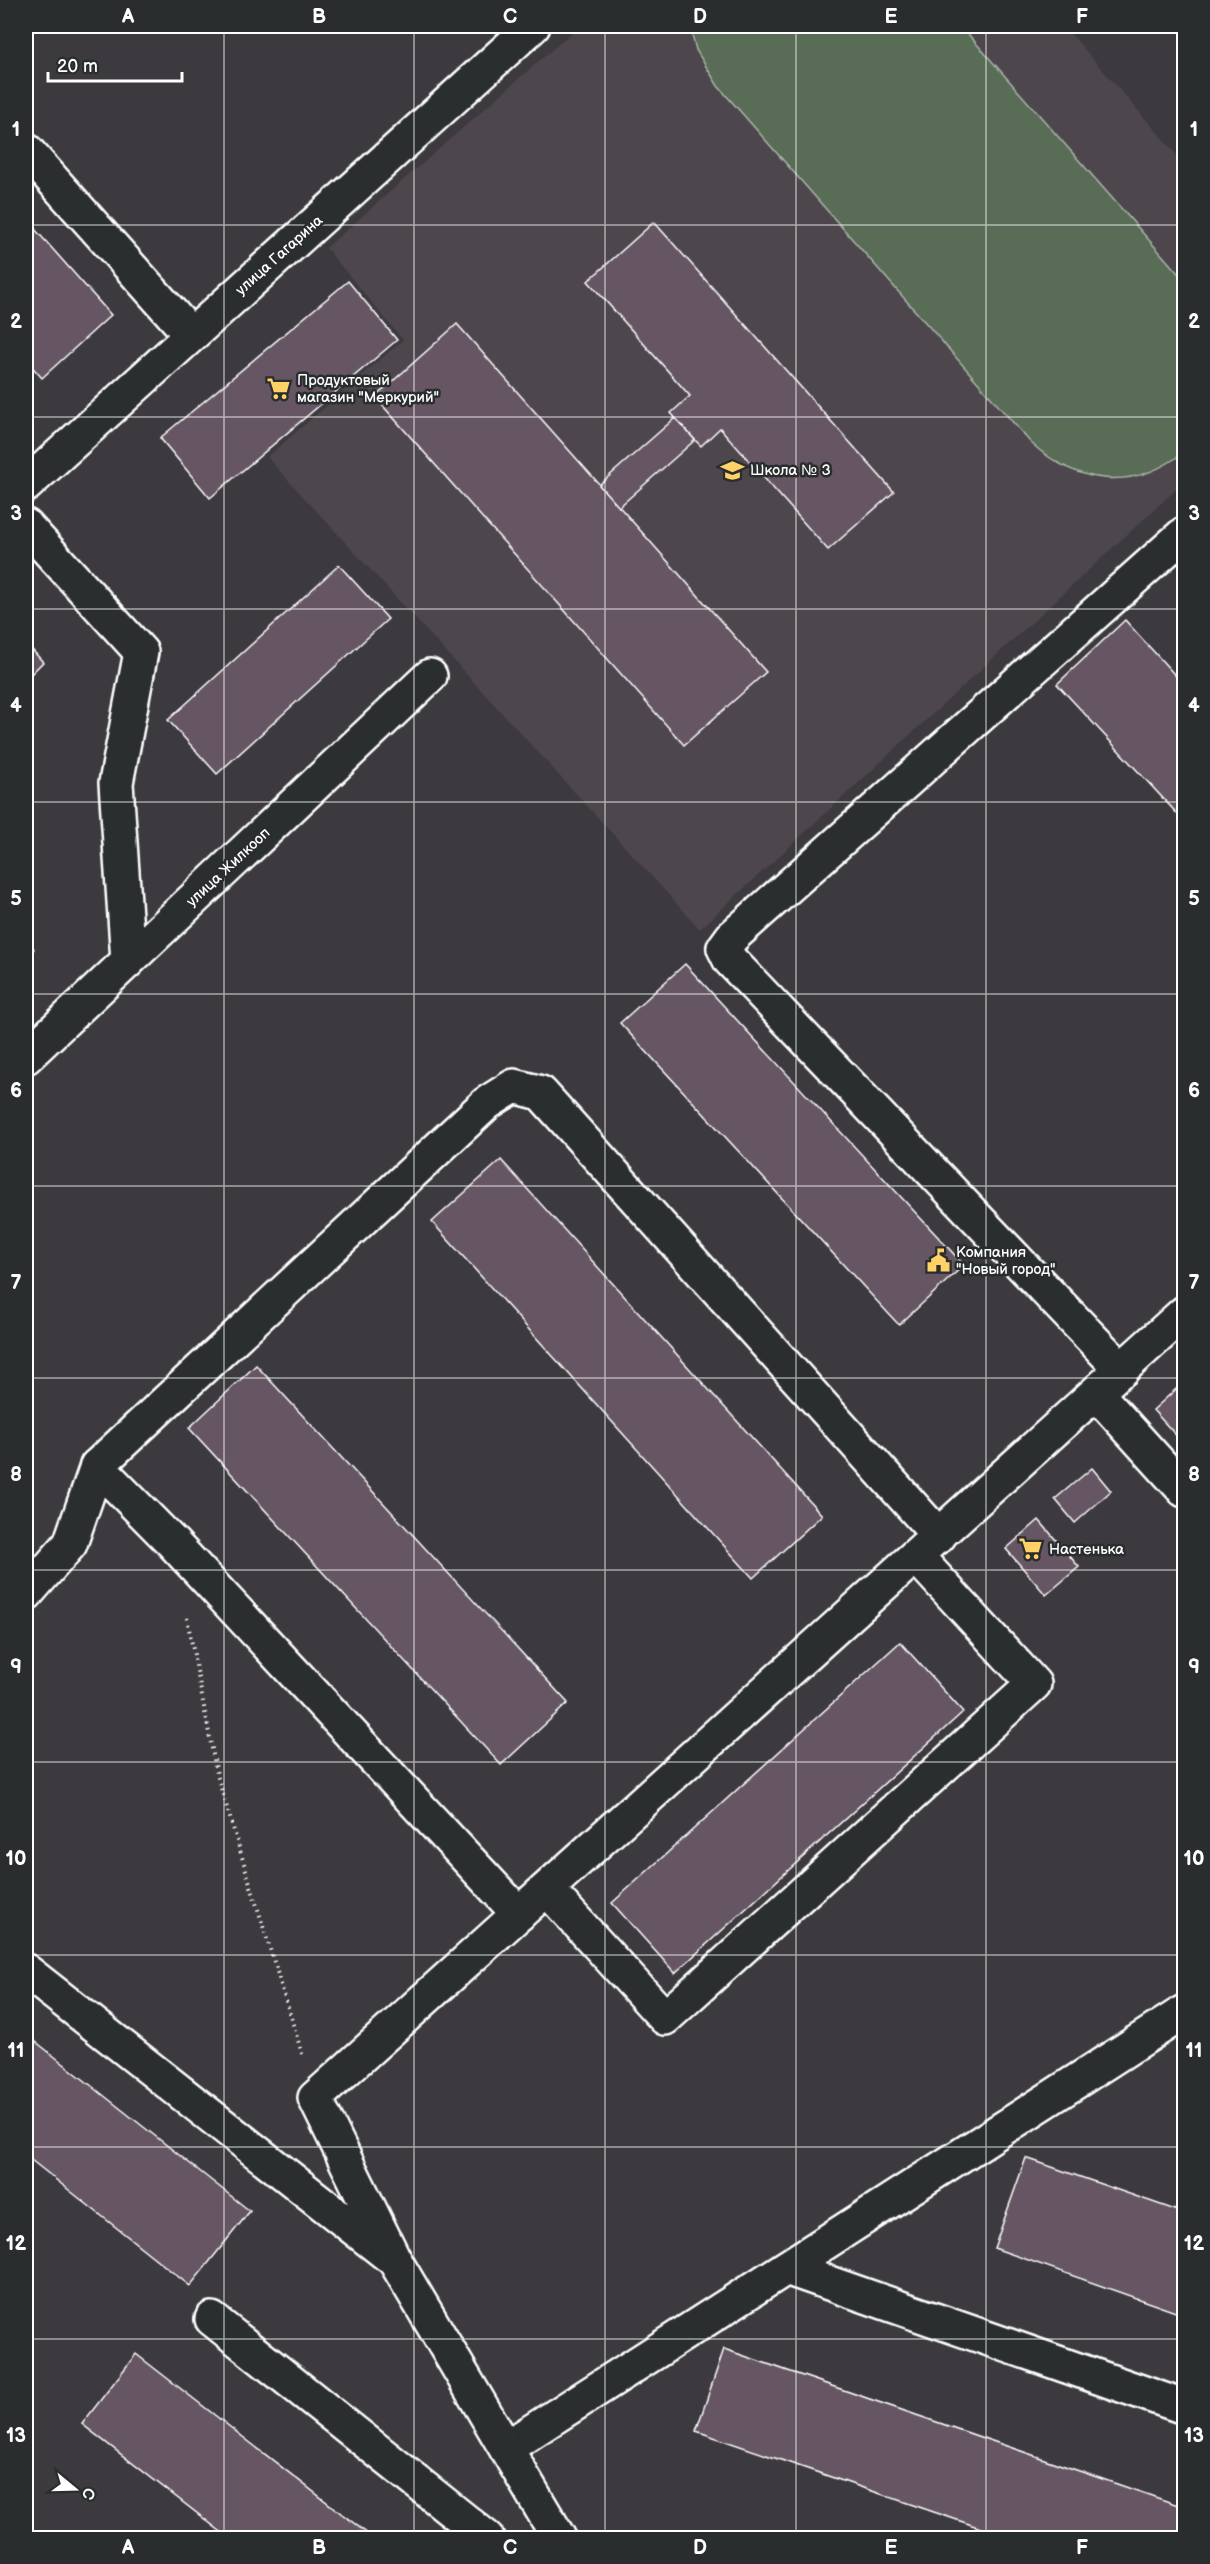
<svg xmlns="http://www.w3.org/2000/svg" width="1210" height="2564" font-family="'Balsamiq Sans',sans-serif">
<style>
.built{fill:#4d474d}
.green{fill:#586c57;stroke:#acb6ab;stroke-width:1.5}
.building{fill:#665764;stroke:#fff;stroke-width:1.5}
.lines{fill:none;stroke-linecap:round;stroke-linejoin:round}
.minor-casing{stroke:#fff;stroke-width:38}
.path{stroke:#fff;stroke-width:4;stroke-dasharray:1.5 4.5;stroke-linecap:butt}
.minor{stroke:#2a2d2e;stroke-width:33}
.grid{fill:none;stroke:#fff;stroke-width:1.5;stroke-opacity:0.55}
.labels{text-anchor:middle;stroke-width:5;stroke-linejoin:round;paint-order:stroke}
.street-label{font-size:15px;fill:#fff;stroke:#2a2d2e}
.poi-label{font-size:15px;fill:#fff;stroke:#2a2d2e;text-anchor:start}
.neatline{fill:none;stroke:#fff;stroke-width:2}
.grid-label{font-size:20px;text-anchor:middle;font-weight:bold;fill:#fff}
</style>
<rect width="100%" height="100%" fill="#3c3a3e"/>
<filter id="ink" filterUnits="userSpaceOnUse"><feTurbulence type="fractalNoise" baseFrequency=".0167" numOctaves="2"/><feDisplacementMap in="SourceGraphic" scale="12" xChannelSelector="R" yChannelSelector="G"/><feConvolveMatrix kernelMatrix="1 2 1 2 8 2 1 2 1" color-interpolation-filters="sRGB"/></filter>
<g filter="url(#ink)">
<!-- built -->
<path class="built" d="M579,26H1064L1184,163V482L700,929L267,457L403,340L326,248Z"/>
<!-- green -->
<path class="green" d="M690,26H961L1184,280V452C1133,492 1078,485 1031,443L718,86L696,50Z"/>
<!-- building -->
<g class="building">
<path d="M26,219L111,315L42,378L26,360Z"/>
<path d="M654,222L894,492L828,550L720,428L701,446L695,440L671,413L690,396L588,281Z"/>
<path d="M348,281L397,340L210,498L160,438Z"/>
<path d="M457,324L766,672L684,745L375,397Z"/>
<path d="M675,418L695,440L619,507L599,485Z"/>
<path d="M339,565L388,619L217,774L168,720Z"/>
<path d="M1125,620L1184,685V821L1057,684Z"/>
<path d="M26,643L43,662L26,679Z"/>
<path d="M26,939L34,949L26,957Z"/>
<path d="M685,964L964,1265L899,1325L620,1023Z"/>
<path d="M501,1160L822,1515L753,1578L432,1222Z"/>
<path d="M256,1365L568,1703L501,1765L189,1428Z"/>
<path d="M1184,1382V1444L1153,1410Z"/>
<path d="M1092,1468L1111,1491L1075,1523L1055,1499Z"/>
<path d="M1039,1520L1079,1567L1046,1595L1006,1549Z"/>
<path d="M900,1642L963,1712L675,1973L612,1903Z"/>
<path d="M26,2034L250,2211L190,2286L26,2156Z"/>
<path d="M1026,2158L1184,2213V2315L994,2248Z"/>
<path d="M724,2349L1184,2507V2538H1010L696,2431Z"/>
<path d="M136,2354L373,2538H229L82,2424Z"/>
</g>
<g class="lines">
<defs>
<g id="minor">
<path d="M26,150L191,335"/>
<path d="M26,485L533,26"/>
<path d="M26,526L141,652L116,783L128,961"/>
<path d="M26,1057L430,676"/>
<path d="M1122,1370L730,960L724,948L732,937L1184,534"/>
<path d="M1097,1394L1184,1490"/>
<path d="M97,1466L173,1543L519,1914"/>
<path d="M26,1594L70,1544L97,1466L487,1103L514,1086L541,1093L939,1536"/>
<path d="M547,1889L665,2018L1034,1684L917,1557"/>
<path d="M26,1971L388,2255"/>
<path d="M786,2268L1184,2407"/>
<path d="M212,2319L487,2538"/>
<path d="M506,2448L1184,2012"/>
<path d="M559,2538L394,2259L315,2098L1184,1313"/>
</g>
</defs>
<!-- minor casing -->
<use href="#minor" class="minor-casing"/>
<!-- path -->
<g class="path">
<path d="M1182,26L1184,28"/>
<path d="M187,1618L217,1775L303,2057"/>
</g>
<!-- minor -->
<use href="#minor" class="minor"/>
</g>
</g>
<!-- grid -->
<path class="grid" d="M224,26V2538M414,26V2538M605,26V2538M796,26V2538M986,26V2538M26,225H1184M26,417H1184M26,609H1184M26,802H1184M26,994H1184M26,1186H1184M26,1378H1184M26,1570H1184M26,1762H1184M26,1955H1184M26,2147H1184M26,2339H1184"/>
<!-- icons -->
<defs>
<symbol id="supermarket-bare" viewBox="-9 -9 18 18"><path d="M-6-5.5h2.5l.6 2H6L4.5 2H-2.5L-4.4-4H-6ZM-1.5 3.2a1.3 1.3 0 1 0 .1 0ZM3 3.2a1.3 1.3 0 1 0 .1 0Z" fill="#ffd166" stroke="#2a2d2e" stroke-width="2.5" paint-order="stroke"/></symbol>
<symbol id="school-bare" viewBox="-9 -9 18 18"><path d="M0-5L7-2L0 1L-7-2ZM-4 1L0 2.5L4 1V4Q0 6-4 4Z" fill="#ffd166" stroke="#2a2d2e" stroke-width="2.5" paint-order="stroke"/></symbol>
<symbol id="civic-bare" viewBox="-9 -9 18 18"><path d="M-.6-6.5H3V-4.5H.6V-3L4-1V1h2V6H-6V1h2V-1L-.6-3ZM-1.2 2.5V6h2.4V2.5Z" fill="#ffd166" stroke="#2a2d2e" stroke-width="2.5" paint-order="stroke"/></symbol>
</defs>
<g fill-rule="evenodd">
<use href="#supermarket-bare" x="262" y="372" width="33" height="33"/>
<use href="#school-bare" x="716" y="454" width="33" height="33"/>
<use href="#civic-bare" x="922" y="1244" width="33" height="33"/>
<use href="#supermarket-bare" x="1014" y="1532" width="33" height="33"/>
</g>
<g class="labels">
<!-- street labels -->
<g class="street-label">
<text transform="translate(279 255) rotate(-42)" y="5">улица Гагарина</text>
<text transform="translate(228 867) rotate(-43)" y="5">улица Жилкооп</text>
</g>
<!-- poi labels -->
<g class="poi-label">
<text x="297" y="385">Продуктовый<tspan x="297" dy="17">магазин "Меркурий"</tspan></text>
<text x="750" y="475">Школа № 3</text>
<text x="956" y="1257">Компания<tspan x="956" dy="17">"Новый город"</tspan></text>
<text x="1049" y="1554">Настенька</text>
</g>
</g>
<!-- margin -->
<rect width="1210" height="2564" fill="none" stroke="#2a2d2e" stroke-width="66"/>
<!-- north arrow -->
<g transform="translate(75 2489) rotate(109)" stroke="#2a2d2e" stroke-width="4.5" paint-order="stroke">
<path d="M0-4.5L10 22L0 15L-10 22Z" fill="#ffffff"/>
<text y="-9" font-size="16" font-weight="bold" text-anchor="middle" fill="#ffffff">С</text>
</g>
<!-- scale -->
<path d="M48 72v9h134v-9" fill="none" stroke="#ffffff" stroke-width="3"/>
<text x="57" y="72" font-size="18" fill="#ffffff" stroke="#2a2d2e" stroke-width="4.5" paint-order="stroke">20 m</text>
<rect x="33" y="33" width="1144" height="2498" class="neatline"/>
<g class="grid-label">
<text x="128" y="23">A</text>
<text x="319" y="23">B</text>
<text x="510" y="23">C</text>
<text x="700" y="23">D</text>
<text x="891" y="23">E</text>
<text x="1082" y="23">F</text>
<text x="16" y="136">1</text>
<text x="1194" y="136">1</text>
<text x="16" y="328">2</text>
<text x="1194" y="328">2</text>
<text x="16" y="520">3</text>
<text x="1194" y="520">3</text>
<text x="16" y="712">4</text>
<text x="1194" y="712">4</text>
<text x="16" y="905">5</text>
<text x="1194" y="905">5</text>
<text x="16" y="1097">6</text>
<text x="1194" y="1097">6</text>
<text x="16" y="1289">7</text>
<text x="1194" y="1289">7</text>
<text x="16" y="1481">8</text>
<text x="1194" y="1481">8</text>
<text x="16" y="1673">9</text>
<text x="1194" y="1673">9</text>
<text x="16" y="1865">10</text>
<text x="1194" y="1865">10</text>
<text x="16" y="2057">11</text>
<text x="1194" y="2057">11</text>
<text x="16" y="2250">12</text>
<text x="1194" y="2250">12</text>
<text x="16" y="2442">13</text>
<text x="1194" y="2442">13</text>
<text x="128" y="2554">A</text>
<text x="319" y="2554">B</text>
<text x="510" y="2554">C</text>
<text x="700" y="2554">D</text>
<text x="891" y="2554">E</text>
<text x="1082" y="2554">F</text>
</g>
</svg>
